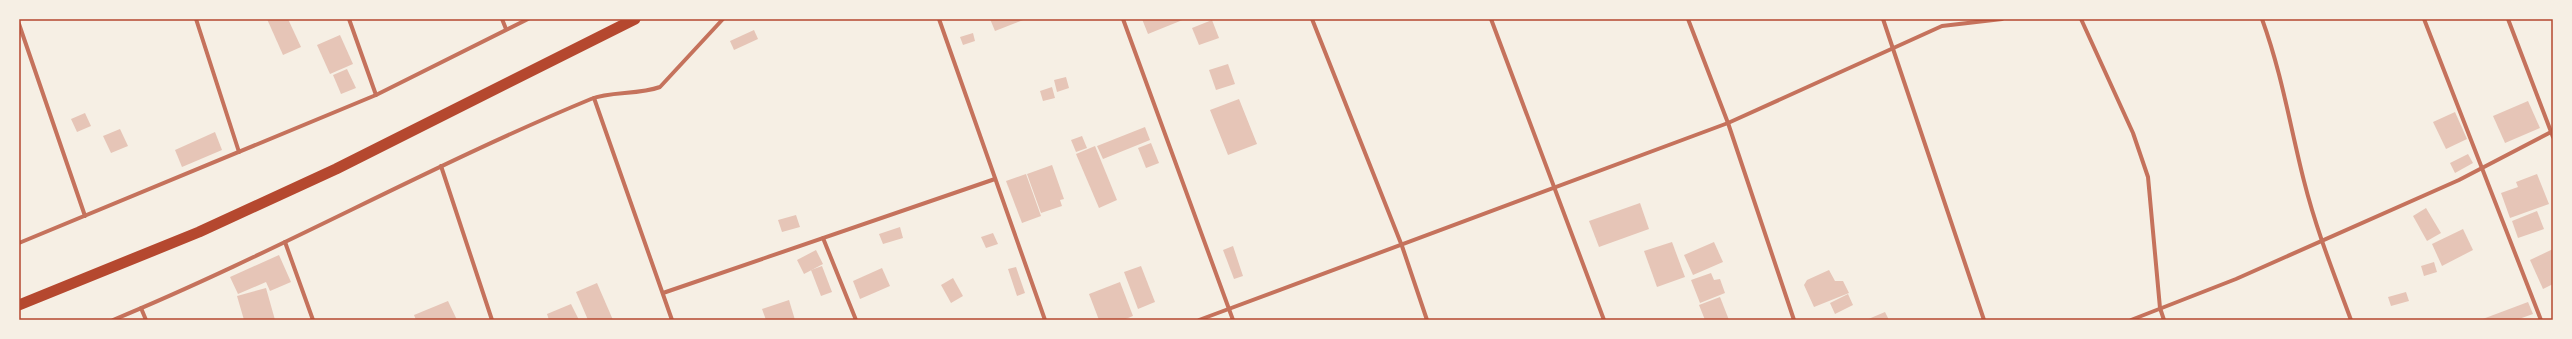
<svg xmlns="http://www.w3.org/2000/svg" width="2572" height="339" font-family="Jost,sans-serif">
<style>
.building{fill:#e6c5b7}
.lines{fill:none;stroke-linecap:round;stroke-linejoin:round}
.minor{stroke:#c5725c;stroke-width:4}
.trunk{stroke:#b5482f;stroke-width:11}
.neatline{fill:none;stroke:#b5482f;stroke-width:1.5}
</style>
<rect width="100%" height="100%" fill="#f6efe4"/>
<!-- building -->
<g class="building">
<path d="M267,19H288L301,47L283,55Z"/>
<path d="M990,19H1026L995,31Z"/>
<path d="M1142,19H1185L1148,34Z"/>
<path d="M1212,20L1219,38L1199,45L1192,28Z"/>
<path d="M754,30L758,39L734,50L730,41Z"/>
<path d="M973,33L975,41L963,45L960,37Z"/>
<path d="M340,35L353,64L330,74L317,45Z"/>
<path d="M1228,64L1235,84L1216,90L1209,70Z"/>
<path d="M347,69L356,88L341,94L333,75Z"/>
<path d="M1066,77L1069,88L1057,92L1054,80Z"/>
<path d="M1052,87L1055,98L1043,101L1040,91Z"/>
<path d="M1239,99L1257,144L1228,155L1210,110Z"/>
<path d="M2528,101L2540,128L2505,143L2493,116Z"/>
<path d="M2455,112L2467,139L2446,149L2433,122Z"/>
<path d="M85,113L91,126L77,132L71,119Z"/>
<path d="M1145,127L1150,140L1103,159L1097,146Z"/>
<path d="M120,129L128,146L111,153L103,136Z"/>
<path d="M215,132L222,150L182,167L175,150Z"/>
<path d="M1082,136L1087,148L1076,152L1071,140Z"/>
<path d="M1151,143L1159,163L1146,168L1138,148Z"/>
<path d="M1095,146L1117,200L1099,208L1076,154Z"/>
<path d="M2468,154L2473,163L2455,173L2450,163Z"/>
<path d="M1052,165L1064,199L1060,200L1062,206L1041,213L1027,174Z"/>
<path d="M1026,174L1041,216L1022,223L1006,181Z"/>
<path d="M2537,174L2549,204L2510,218L2501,193L2518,187L2516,182Z"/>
<path d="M1640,203L1649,229L1599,247L1589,221Z"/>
<path d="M2426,208L2441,233L2427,241L2413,216Z"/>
<path d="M2537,211L2544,229L2518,238L2512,221Z"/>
<path d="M796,215L800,227L782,232L778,220Z"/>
<path d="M900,227L903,238L883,244L879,234Z"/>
<path d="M2463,229L2473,250L2442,266L2432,244Z"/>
<path d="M993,233L998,244L986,248L981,237Z"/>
<path d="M1672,242L1685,277L1657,287L1644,251Z"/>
<path d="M1714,242L1723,262L1693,275L1684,255Z"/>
<path d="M1233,246L1243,276L1234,279L1223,250Z"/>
<path d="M2553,249V284L2543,289L2530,260Z"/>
<path d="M816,250L823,264L804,274L797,260Z"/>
<path d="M279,255L291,282L270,291L266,282L238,294L230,277Z"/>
<path d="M2434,262L2437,272L2424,276L2421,266Z"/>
<path d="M822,266L832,292L821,296L811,270Z"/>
<path d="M1141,266L1155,302L1138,309L1124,272Z"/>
<path d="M1016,267L1025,293L1017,296L1008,269Z"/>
<path d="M882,268L890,286L860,299L853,281Z"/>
<path d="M1829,270L1835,281H1843L1849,293L1814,307L1804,285L1807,280Z"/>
<path d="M1711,273L1714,280L1720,279L1725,293L1700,303L1691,280Z"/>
<path d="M953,278L963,296L951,303L941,285Z"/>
<path d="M1120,282L1133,316L1123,320H1099L1089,294Z"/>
<path d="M597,283L613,320H588L576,292Z"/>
<path d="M266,288L275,320H244L237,296Z"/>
<path d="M2406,292L2409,301L2391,306L2388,297Z"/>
<path d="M1848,294L1853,305L1835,314L1830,303Z"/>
<path d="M1720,297L1729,320H1705L1699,305Z"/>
<path d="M789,300L795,320H766L762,309Z"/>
<path d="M448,301L457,320H416L414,315Z"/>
<path d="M2528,302L2533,314L2516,320H2480Z"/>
<path d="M571,304L579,320H549L547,314Z"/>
<path d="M1885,312L1889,320H1866Z"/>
</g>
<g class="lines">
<!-- minor -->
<g class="minor">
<path d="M196,19L239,152"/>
<path d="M349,19L376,95"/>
<path d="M502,19L506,29"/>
<path d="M939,19L1045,320"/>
<path d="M1123,19L1233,320"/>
<path d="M1312,19L1402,246L1427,320"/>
<path d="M1491,19L1604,320"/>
<path d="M1688,19L1728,123L1794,320"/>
<path d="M1883,19L1984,320"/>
<path d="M2081,19L2133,133L2148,177L2160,308L2164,320"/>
<path d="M2262,19C2282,74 2290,126 2304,181C2316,229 2334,274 2351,320"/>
<path d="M2424,19L2541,320"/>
<path d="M2508,19L2553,137"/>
<path d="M19,24L85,216"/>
<path d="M594,98L672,320"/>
<path d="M441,166L492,320"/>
<path d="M823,238L856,320"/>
<path d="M285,242L313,320"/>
<path d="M19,243L376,95L528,19"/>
<path d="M663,293L995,179"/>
<path d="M141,308L146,320"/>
<path d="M113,320C275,253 429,166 591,99C610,91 638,95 660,87L723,19"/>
<path d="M1199,320L1728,123L1942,26L2002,19"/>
<path d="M2131,320L2236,279L2459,180L2553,131"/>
</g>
<!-- trunk -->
<path class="trunk" d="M19,305L199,232L336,169L635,19"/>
</g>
<!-- border -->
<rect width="2572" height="339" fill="none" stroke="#f6efe4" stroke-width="40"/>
<rect x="20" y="20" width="2532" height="299" class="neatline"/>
</svg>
